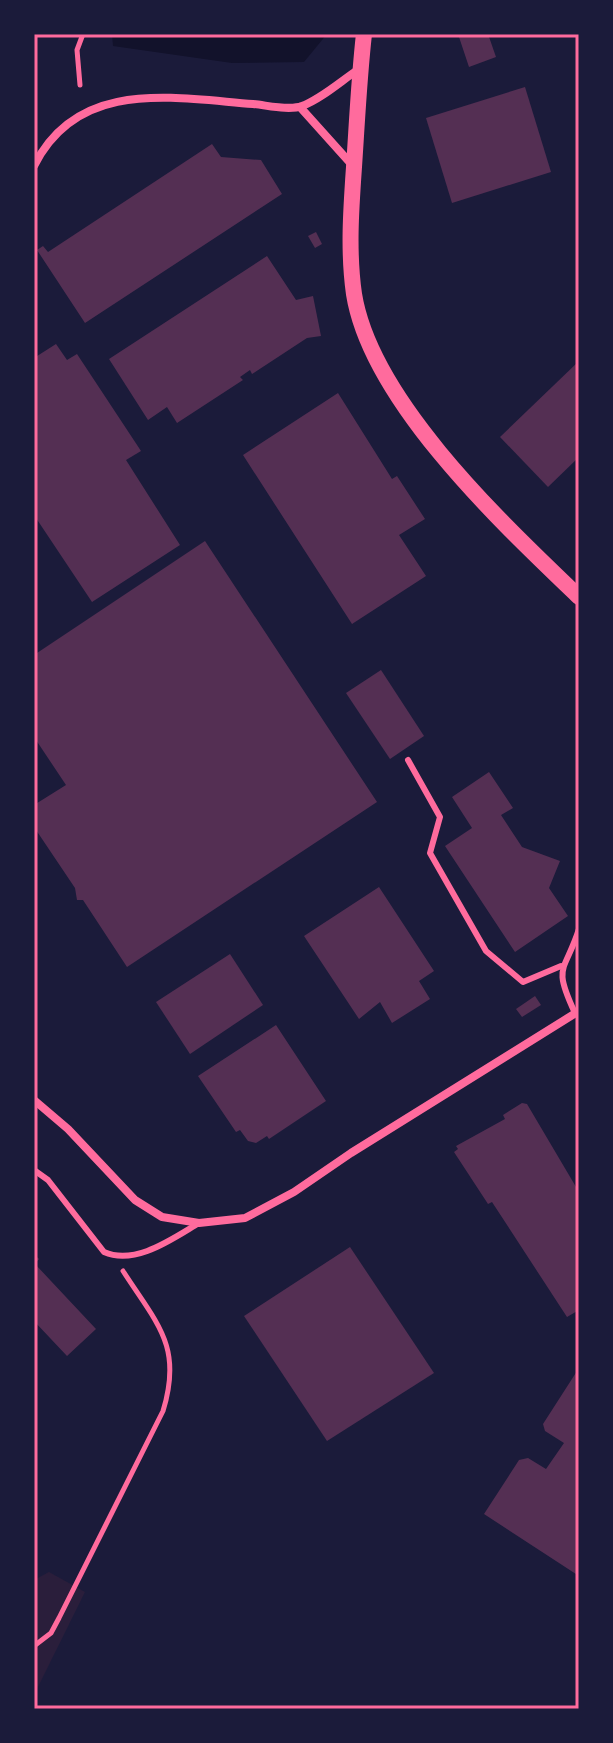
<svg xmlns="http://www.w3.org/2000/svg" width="613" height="1743" font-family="'IBM Plex Serif',serif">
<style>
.green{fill:#2a1e3b}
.water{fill:#12122b}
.building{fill:#542f53}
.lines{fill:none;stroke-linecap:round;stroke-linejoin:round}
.path{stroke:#ff6b9d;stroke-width:5}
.service{stroke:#ff6b9d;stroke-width:6}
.minor{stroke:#ff6b9d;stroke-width:8}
.secondary{stroke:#ff6b9d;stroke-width:16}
.neatline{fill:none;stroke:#ff6b9d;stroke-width:3}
</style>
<rect width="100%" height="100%" fill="#1b1b3a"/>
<!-- green -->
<path class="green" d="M49,1572L85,1592L34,1695V1580Z"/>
<!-- water -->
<path class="water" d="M112,34H327L304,62L232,63L113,46Z"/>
<!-- building -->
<g class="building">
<path d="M458,34H488L496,57L469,67Z"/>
<path d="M525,87L551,172L452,203L426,118Z"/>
<path d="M212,144L221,157L261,160L282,194L85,323L37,250L43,246L48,252Z"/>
<path d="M316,232L322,244L315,248L308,236Z"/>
<path d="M267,256L296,300L313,296L321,336L307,338L252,374L250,370L240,377L243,380L177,423L167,407L148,420L109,359Z"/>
<path d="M56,344L67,360L77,354L141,451L126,460L180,545L92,602L34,515V358Z"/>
<path d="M579,361V457L548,487L500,437Z"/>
<path d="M338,393L392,479L397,476L425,519L399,535L426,576L352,624L243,455Z"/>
<path d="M205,541L377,802L127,967L83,900H77L75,888L34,827V805L66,785L34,737V655Z"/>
<path d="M381,670L424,736L390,759L346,693Z"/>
<path d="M489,772L513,808L501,815L522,847L560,861L549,888L568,916L515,952L445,846L472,828L452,797Z"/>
<path d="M379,887L434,971L419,981L430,999L392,1023L380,1002L359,1019L304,936Z"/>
<path d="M230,954L263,1005L190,1054L156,1002Z"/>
<path d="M535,996L541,1005L522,1017L516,1009Z"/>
<path d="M276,1025L326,1101L269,1139L267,1136L256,1143L248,1141L240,1130L236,1132L198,1076Z"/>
<path d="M522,1103L527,1104L579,1192V1310L567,1317L492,1202L488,1204L454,1152L458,1149L456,1146L505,1119L503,1115Z"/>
<path d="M350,1247L434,1373L327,1441L244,1316Z"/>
<path d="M34,1254L39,1259L35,1264L96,1329L67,1356L34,1321Z"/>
<path d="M579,1368V1576L484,1514L519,1460L528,1458L546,1469L564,1443L545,1431L543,1424Z"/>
</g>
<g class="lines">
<!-- path -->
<g class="path">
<path d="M80,85L77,50L83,34"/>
<path d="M34,1646L51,1633L59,1618L163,1411C183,1346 157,1324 123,1271"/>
</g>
<!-- service -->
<g class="service">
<path d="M408,760L440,817L430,853L486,951L523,982L561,966"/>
<path d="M579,878V881"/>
<path d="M575,1013C552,964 565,973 579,929"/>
<path d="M34,1170L48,1180L104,1252C135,1266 172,1239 199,1223"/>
</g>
<!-- minor -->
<g class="minor">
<path d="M300,107L353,166"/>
<path d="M34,166C78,78 173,98 253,104C266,105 289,111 302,106C321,99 341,81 359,69"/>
<path d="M34,1100L68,1129L135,1200L162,1217L199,1223L245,1218L294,1192L351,1153L579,1011"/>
</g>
<!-- secondary -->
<path class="secondary" d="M364,34C359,78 357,123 354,167C351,210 348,252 354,294C371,401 503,524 579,597"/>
</g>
<!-- border -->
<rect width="613" height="1743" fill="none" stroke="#1b1b3a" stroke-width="72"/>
<rect x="36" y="36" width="541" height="1671" class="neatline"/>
</svg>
